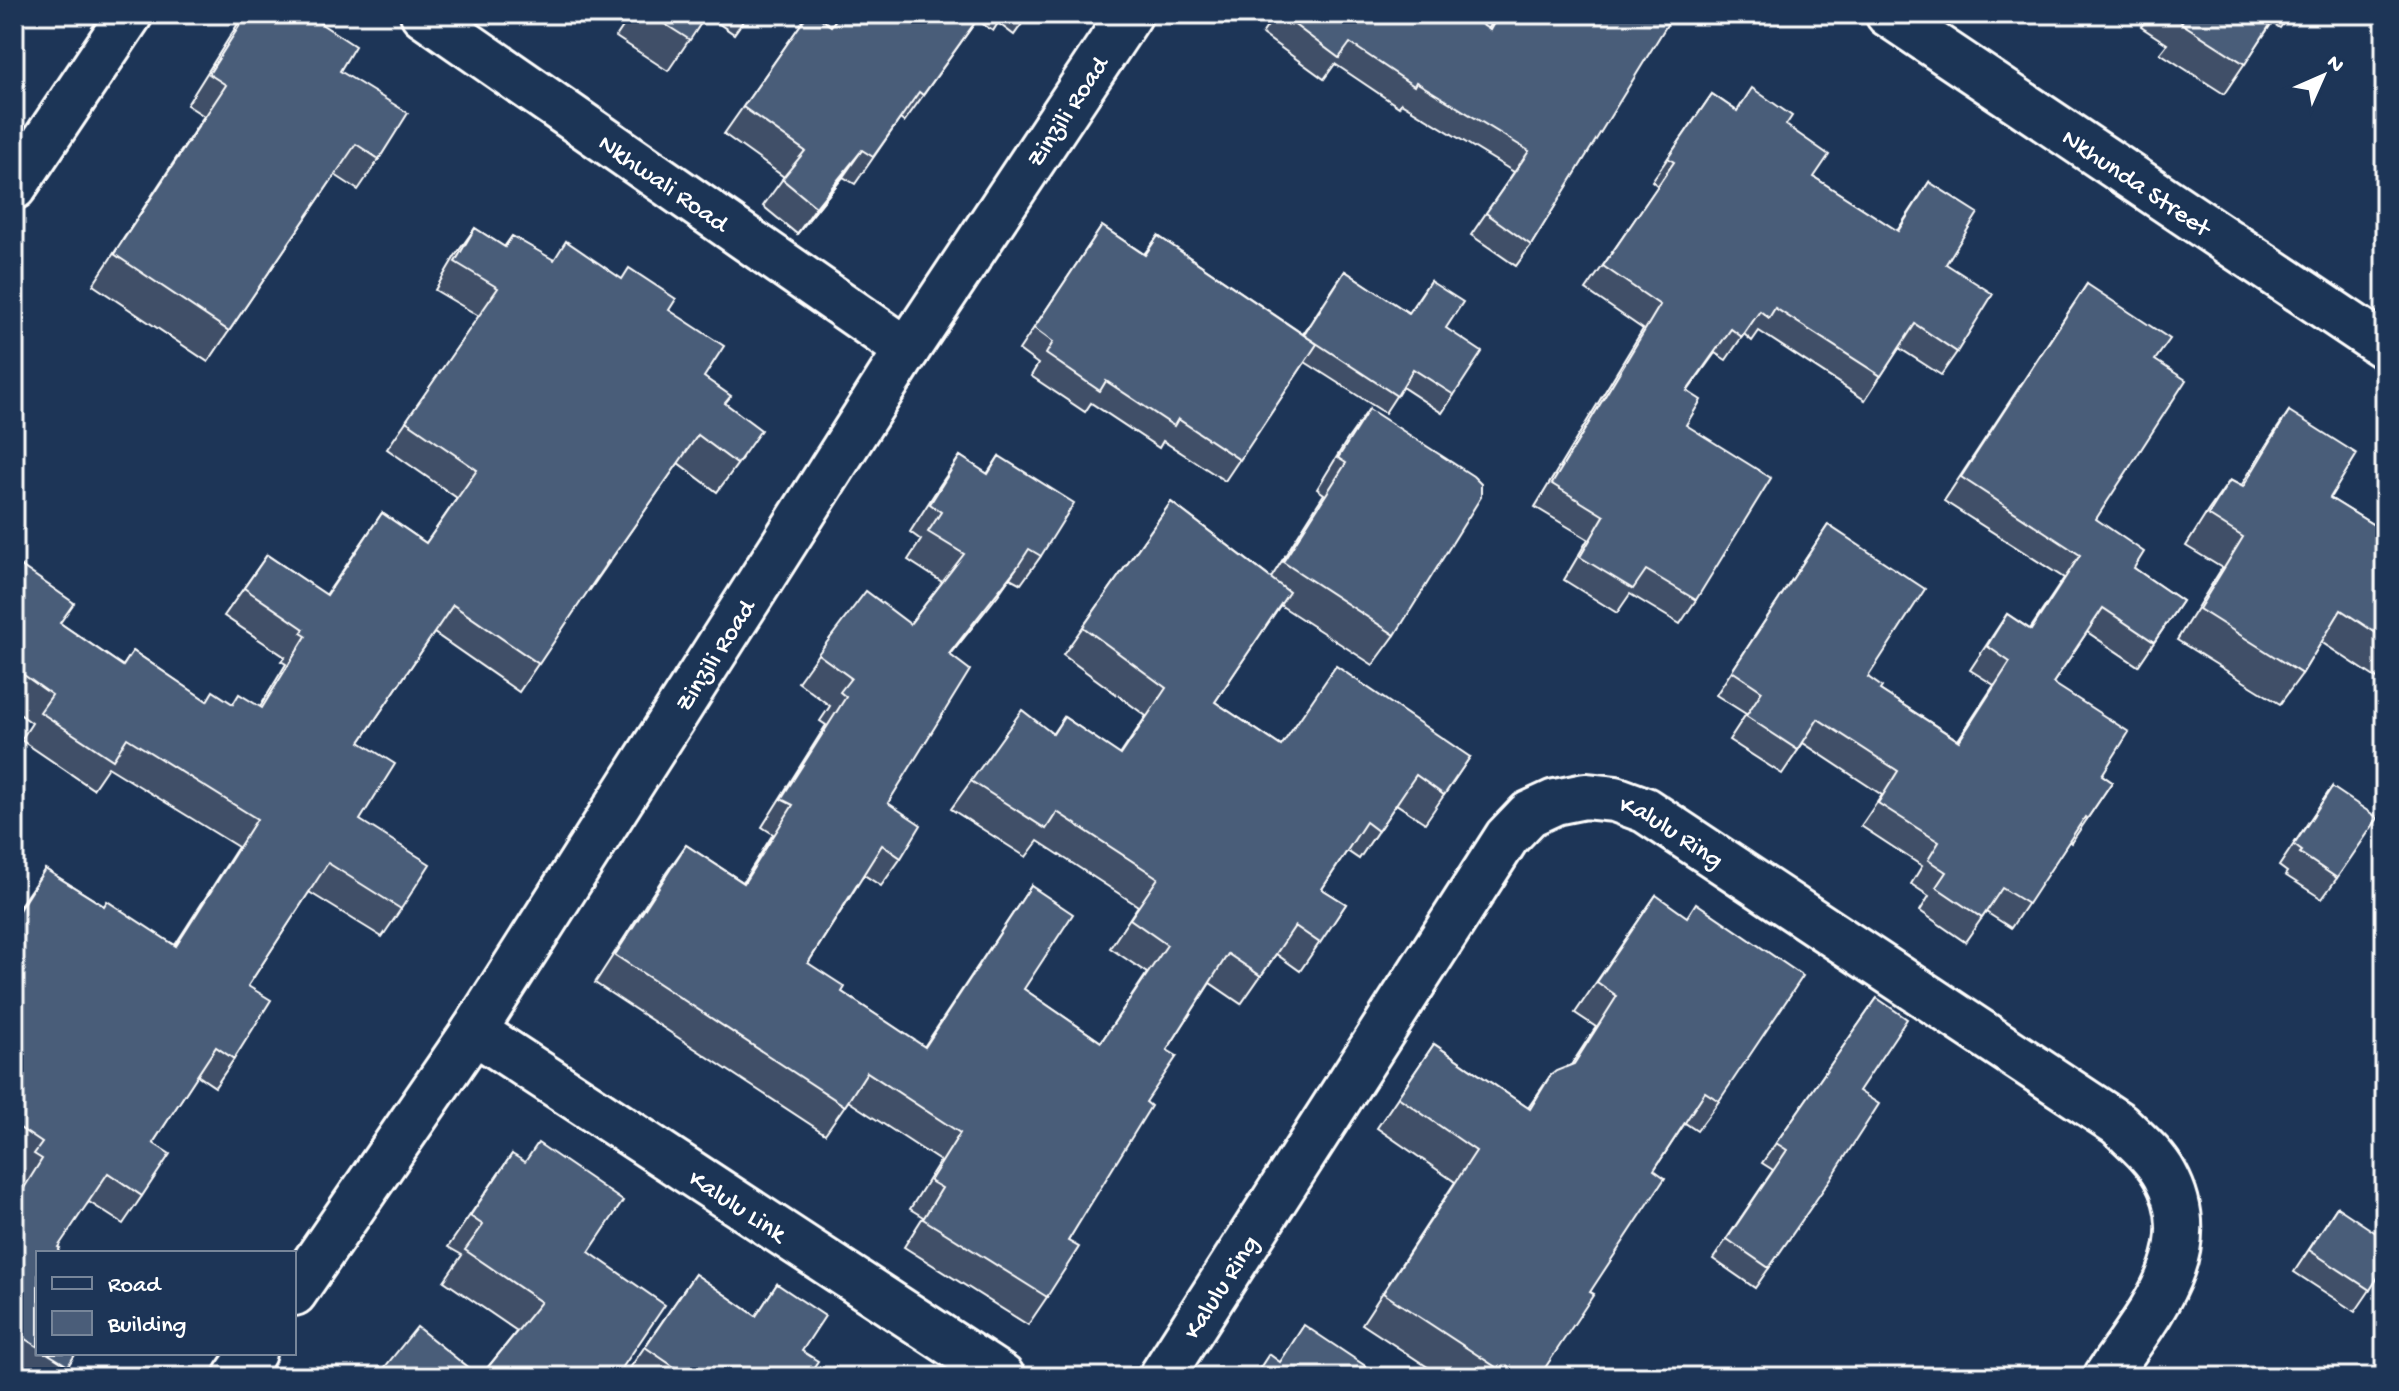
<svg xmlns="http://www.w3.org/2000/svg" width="2399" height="1391" font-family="'Gochi Hand',sans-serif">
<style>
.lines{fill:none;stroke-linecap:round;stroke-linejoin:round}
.minor-casing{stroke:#fff;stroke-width:50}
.minor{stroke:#1d3557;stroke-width:44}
.wall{fill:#405068;stroke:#fff;stroke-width:2}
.shaded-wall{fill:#344155;stroke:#fff;stroke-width:2}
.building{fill:#4a5d79;stroke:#fff;stroke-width:2}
.labels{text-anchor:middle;stroke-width:6;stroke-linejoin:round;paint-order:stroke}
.street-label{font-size:26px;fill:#fff;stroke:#1d3557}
</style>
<rect width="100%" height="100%" fill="#1d3557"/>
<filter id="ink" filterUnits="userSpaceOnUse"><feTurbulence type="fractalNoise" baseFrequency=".0125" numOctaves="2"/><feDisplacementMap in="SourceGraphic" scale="16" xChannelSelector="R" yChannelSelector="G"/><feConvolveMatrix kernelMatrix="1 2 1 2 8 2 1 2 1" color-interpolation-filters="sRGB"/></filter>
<g filter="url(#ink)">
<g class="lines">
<defs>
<g id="minor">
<path id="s1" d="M423,14L907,350"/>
<path id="s2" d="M1888,14L2385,347"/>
<path d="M14,187L130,14"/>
<path id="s3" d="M474,1031L1002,1377"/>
<path id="s4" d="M294,1293L474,1031L907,350L1130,14"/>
<path d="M236,1377L253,1353"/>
<path id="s5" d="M1161,1377L1507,837L1529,814L1555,802L1585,796L1615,799L1645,810L2119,1124C2135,1140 2154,1155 2165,1175C2207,1251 2147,1316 2106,1377"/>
</g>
</defs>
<!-- minor casing -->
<use href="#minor" class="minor-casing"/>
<!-- minor -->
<use href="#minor" class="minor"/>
</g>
<!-- wall -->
<g class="wall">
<path d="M244,14H306L340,71L379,159L358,190L335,175L208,362L93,285L204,116L187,105Z"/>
<path d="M608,14H748L734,34L706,15L668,71L616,37L624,25Z"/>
<path d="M808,14L831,26L840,14H1029L1014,35L998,23L993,31L977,20L904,122L900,119L855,184L843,177L797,234L763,206L784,177L724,134Z"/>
<path d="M1255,14H1466L1488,29L1498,14H1672L1531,245L1516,266L1471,235L1514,172L1401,103L1399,107L1335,64L1324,79L1262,34L1269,24Z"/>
<path d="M2150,14H2290L2280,28L2272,23L2224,94L2160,53L2167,44L2141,27Z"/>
<path d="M1712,94L1737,111L1786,125L1814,177L1897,231L1929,182L1946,264L1957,352L1941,375L1899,348L1865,400L1759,331L1752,341L1744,334L1726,360L1715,353L1687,392L1686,425L1696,600L1680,624L1630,594L1617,613L1564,580L1588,539L1535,507L1643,329L1586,290L1658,186L1652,181Z"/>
<path d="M1102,226L1144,254L1158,236L1303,334L1345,271L1408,313L1430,281L1446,328L1454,395L1442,413L1402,387L1385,413L1305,362L1225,481L1163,441L1159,448L1091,403L1085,412L1031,376L1038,364L1019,350Z"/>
<path d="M475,228L504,247L512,236L553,260L669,310L704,377L725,403L742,458L717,492L678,463L590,590L589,589L519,692L434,633L360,742V820L401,909L382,937L309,892L248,986L234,1059L215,1087L197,1075L153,1143L142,1196L123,1224L89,1202L38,1253V1353H76L60,1377H21L14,1373V1201L22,1188L14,1182L22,1171L14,1165V914L45,869L104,906L175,945L238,847L108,767L93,789L21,740L32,723L14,710V561L60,623L123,666L133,651L206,701L260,707L286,664L281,661L285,657L224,616L267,555L326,595L382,513L426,543L457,498L387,449L479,316L435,290L455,256Z"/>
<path d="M2087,284L2155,360L2096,519L2134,568L2182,601L2138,666L2087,632L2053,683L2102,775L2112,782L2071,843L2069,841L2011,928L1986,912L1965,942L1920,911L1929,896L1911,884L1922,866L1861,826L1882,795L1803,743L1782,774L1729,740L1746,714L1716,695L1828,525L1868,677L1880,690L1958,740L1994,685L1970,670L1991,638L2007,614L2030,629L2064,578L1944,501Z"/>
<path d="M1369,409L1395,635L1373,665L1280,605L1215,702L1281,746L1470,757L1425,823L1396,804L1359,859L1347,851L1322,889L1346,904L1300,971L1276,954L1241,1004L1210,983L1167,1050L1146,1102L1068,1241L1047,1297L1028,1325L904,1247L923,1217L910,1209L940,1161L848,1101L825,1134L595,983L666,873L686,845L743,882L773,834L762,827L826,725L820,721L830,706L798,682L818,654L910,624L942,582L908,560L921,540L910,532L940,485L960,456L987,474L999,456L1041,556L1021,584L1010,578L950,655L888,803L901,858L881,886L864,875L808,963L842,992L924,1047L1031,886L1024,989L1101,1042L1147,973L1110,948L1138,906L1038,841L1026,857L951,809L971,781L1053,733L1064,717L1120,755L1146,716L1063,655L1171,502L1271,578L1324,494L1317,489L1347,440Z"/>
<path d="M2289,411L2330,498L2385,532V684L2321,642L2302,674L2280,704L2177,640L2222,568L2186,546L2208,511L2230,480L2241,486L2268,442Z"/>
<path d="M2332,787L2337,878L2322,899L2285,875L2287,872L2279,866Z"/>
<path d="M1656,895L1719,1101L1697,1131L1685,1123L1654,1170L1590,1292L1539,1377H1443L1362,1324L1455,1182L1377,1128L1434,1044L1528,1108L1550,1076L1571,1065L1596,1027L1575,1013Z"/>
<path d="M1877,998L1859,1091L1769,1268L1755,1288L1713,1259L1773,1170L1762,1163Z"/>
<path d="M512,1154L589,1252L480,1377L517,1331L444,1281L462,1255L448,1247Z"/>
<path d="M2337,1207L2370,1290L2355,1312L2294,1272Z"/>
<path d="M695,1274L756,1316L777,1284L802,1351L807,1377H643L630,1368Z"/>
</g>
<!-- shaded-wall -->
<g class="shaded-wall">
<path d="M862,150L843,177L797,234L816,207Z"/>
<path d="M1018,566L998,595L929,682L949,654Z"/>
</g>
<!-- building -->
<g class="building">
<path d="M247,14H306L355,46L340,71L408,113L379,159L356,144L229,331L114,254L226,85L209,74Z"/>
<path d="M649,14H707L690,40Z"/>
<path d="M808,14H815L831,26L840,14H981L923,95L919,92L873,157L862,150L816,207L782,179L805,151L743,107Z"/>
<path d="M1280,14H1466L1490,30L1499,14L1673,15L1531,245L1486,213L1529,151L1416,82L1414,86L1350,43L1339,58Z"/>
<path d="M2187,14H2277L2245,64L2181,23Z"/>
<path d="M1752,88L1792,116L1786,125L1829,155L1814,177L1898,231L1929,182L1978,213L1946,264L1993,294L1957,352L1915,324L1881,376L1775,308L1769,318L1760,311L1742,337L1731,329L1687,391L1701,400L1686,425L1771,478L1696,600L1646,570L1633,589L1580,557L1604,516L1552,484L1660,305L1603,266L1674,162L1668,158L1712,94L1737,111Z"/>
<path d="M1102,226L1145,255L1158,236L1317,344L1240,460L1178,419L1174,426L1106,381L1100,391L1046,354L1053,342L1034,328Z"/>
<path d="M475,228L505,247L512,236L554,260L566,241L622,279L629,268L676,299L669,310L724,346L704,377L731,396L725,403L761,430L737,464L698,435L609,562L608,561L539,664L453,605L360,742L395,764L360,820L430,864L401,909L328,863L248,986L271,1000L234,1059L216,1047L153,1143L170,1154L142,1196L108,1173L58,1247L60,1248L57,1253H38V1347L14,1332V1204L42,1159L34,1154L42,1143L14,1124V932L18,926L14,924V918L45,869L104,906L107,901L176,946L257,819L127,738L113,760L40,712L52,695L14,668V561L74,603L60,623L123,666L133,651L207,701L213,691L233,704L239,694L262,708L306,636L301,633L304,629L244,588L267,555L327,595L382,513L426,543L477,470L406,421L498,288L455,262Z"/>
<path d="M1345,271L1409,313L1430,281L1463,302L1446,328L1482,352L1454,395L1413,369L1397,396L1304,335Z"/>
<path d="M2087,284L2170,339L2155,360L2186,380L2096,519L2144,552L2134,568L2182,601L2154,642L2103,608L2053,683L2129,732L2102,775L2112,782L2087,819L2085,817L2028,904L2002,888L1982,918L1936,887L1946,872L1928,860L1939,842L1878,803L1898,771L1818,719L1798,750L1746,716L1762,691L1732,671L1828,525L1925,589L1868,677L1882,687L1880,690L1959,741L2010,662L1987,646L2007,614L2031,630L2080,555L1961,477Z"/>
<path d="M1369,409L1473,476L1481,484V497L1395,635L1283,562L1346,463L1338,458Z"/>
<path d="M2289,411L2357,454L2330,498L2385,532V639L2341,610L2302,674L2199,609L2243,537L2208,515L2230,480L2243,487Z"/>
<path d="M960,456L988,474L999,456L1074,503L1041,556L1029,549L1018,566L949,654L970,670L888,803L921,825L901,858L882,845L808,963L845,987L842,992L925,1047L1031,886L1073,914L1024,989L1101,1042L1167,945L1130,919L1158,878L1057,812L1046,829L971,781L1022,710L1053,734L1064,717L1121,755L1166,688L1083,627L1171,502L1289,592L1215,702L1281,746L1336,666L1470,757L1444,795L1416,775L1378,831L1366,822L1322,889L1346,904L1320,943L1295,926L1261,976L1228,954L1167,1050L1177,1056L1146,1102L1151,1106L1068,1241L1079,1247L1047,1297L923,1219L942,1188L930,1181L960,1133L867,1072L845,1106L615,955L686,845L744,883L793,805L781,799L846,697L840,692L851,678L818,654L866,591L910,624L964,554L928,532L941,512L930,504Z"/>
<path d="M14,514L20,518L14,526Z"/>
<path d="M2332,787L2378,818L2337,878L2300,853L2302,851L2294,845Z"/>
<path d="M1656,895L1687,917L1696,903L1803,976L1719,1101L1705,1092L1654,1170L1665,1178L1590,1292L1594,1294L1539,1377H1511L1383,1293L1476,1151L1398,1097L1434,1044L1530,1109L1550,1076L1556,1071L1574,1064L1617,996L1597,982Z"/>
<path d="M1877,998L1907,1019L1859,1091L1879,1104L1834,1174L1769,1268L1727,1239L1787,1150L1776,1143Z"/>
<path d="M538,1143L623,1201L589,1252L665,1305L616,1377H377L417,1327L480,1377L541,1302L465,1250L483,1225L470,1216L512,1154L525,1162Z"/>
<path d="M2337,1207L2385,1239V1266L2370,1290L2309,1250Z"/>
<path d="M695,1274L756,1316L777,1284L825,1316L802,1351L818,1361L807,1377H707L699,1371L695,1377H689L645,1347Z"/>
<path d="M1304,1325L1382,1377H1254L1269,1354L1280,1362Z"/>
<path d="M47,1353H76L68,1366Z"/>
</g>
</g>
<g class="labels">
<!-- street labels -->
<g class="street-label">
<text dy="9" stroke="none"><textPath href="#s4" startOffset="1412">Zinzili Road</textPath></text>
<text dy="9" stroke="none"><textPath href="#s2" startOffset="300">Nkhunda Street</textPath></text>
<text dy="9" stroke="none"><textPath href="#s1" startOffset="294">Nkhwali Road</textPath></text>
<text dy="9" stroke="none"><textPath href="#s4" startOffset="764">Zinzili Road</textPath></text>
<text dy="9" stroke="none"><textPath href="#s5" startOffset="828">Kalulu Ring</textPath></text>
<text dy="9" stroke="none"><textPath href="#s3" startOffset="316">Kalulu Link</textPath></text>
<text dy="9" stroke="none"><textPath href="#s5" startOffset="108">Kalulu Ring</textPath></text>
</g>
</g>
<!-- margin -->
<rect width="2399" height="1391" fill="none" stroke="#1d3557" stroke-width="48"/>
<rect x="24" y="24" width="2351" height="1343" fill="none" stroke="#fff" stroke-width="3" filter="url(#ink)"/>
<!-- legend -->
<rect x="36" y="1251" width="260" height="104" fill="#1d3557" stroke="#77869a" stroke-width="2"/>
<rect x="52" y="1277" width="40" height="12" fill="#1d3557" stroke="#77869a" stroke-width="2"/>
<text x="108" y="1291" font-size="24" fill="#ffffff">Road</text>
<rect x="52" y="1311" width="40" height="24" fill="#4a5d79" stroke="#77869a" stroke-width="2"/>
<text x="108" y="1331" font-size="24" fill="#ffffff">Building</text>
<!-- north arrow -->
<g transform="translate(2323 76) rotate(45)" stroke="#1d3557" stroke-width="6" paint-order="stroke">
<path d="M0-6L14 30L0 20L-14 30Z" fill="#ffffff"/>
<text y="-12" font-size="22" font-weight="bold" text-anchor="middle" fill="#ffffff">N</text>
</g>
</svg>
